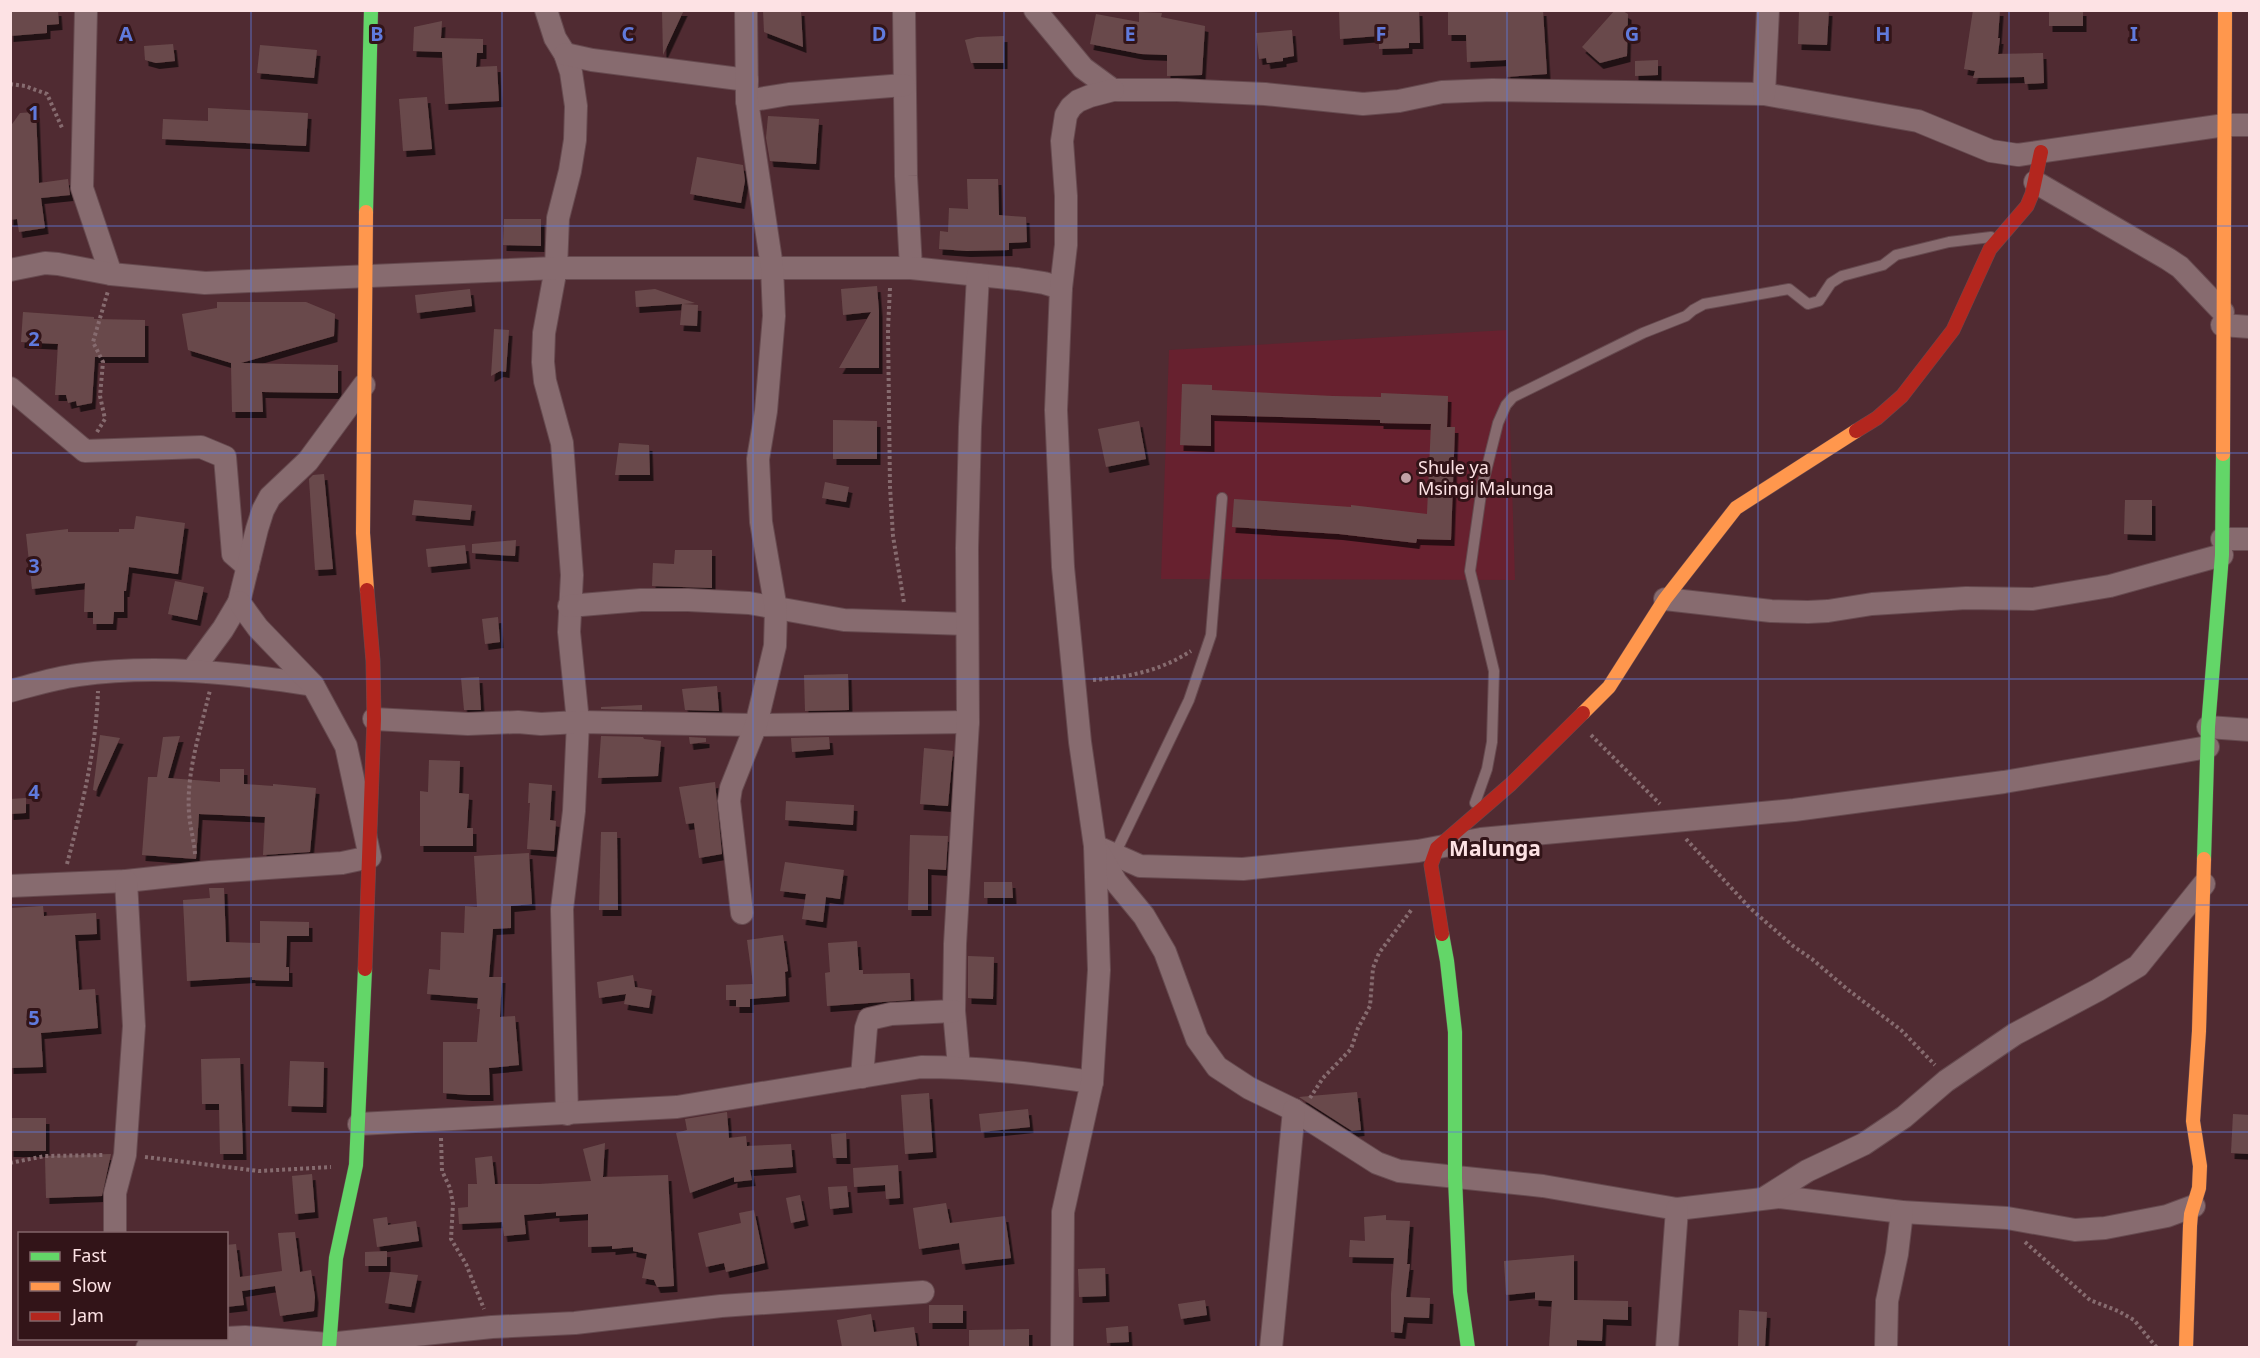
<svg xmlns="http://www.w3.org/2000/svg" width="2260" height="1358" font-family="'Noto Sans',sans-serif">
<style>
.built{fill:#67212f}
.building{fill:#694a4b;filter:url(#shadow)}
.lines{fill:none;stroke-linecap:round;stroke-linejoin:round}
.lane-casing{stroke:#664a4f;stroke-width:12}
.street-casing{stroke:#664a4f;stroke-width:24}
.fast-casing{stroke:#664a4f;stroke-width:15}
.slow-casing{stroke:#664a4f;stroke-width:15}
.jam-casing{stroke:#664a4f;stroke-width:15}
.path{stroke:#866b6f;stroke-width:4;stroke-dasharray:3 3;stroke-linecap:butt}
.lane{stroke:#876b6f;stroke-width:10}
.street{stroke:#876b6f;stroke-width:22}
.fast{stroke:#63d668;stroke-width:14}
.slow{stroke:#ff974d;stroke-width:14}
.jam{stroke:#b3261e;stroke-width:14}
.grid{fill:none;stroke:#607adc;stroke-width:1.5;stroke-opacity:0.55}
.poi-dot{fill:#c0a2a6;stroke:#321418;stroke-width:2}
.labels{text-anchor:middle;stroke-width:6;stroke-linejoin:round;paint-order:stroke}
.poi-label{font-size:18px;fill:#fde2e4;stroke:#321418;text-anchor:start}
.quarter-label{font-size:21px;font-weight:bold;fill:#fde2e4;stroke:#321418}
.grid-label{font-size:20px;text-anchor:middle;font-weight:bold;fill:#607adc;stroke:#321418;stroke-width:6;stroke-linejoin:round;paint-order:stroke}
</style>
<defs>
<filter id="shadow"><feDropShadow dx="3.5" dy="6" stdDeviation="0" flood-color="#0009"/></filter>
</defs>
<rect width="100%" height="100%" fill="#502b32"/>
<!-- built -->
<path class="built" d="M1507,330L1515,580L1161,579L1169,350Z"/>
<!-- building -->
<g class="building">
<path d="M10,10H58L59,24L47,25V33L10,36Z"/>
<path d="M662,10H684L663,55Z"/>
<path d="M763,10H801L803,47L764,32Z"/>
<path d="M1339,10H1419L1420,43H1409V48L1379,49V36L1340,39Z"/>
<path d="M1448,10H1543L1547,74L1507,77L1506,60L1467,62L1466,35H1448Z"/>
<path d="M1615,10H1621L1628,14L1627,56L1600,63L1582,47Z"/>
<path d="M1799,10H1829L1827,45L1798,44Z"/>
<path d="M1973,10H2000L1998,38H2000L1998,54L2043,53L2044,83L2025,84L2024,77L1973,78L1975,71L1964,69Z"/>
<rect x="2049" y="10" width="34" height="16"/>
<path d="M1139,12L1162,13L1161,17L1205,26L1202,75L1167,76V55L1141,54L1090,44L1096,14L1139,22Z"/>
<path d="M442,21L441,38L483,39V53H477L476,67L497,66L499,101L445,104L442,52L413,51L414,27Z"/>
<path d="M1292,30L1294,56L1283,58V61L1267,63L1266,58L1259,59L1256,33Z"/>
<path d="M1004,36V63H971L965,40L977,37Z"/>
<path d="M173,44L175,61L156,63L145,60L144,46Z"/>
<path d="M260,45L317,50L314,78L257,73Z"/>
<path d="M1658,60V75L1635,76V61Z"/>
<path d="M427,97L432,149L403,151L399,99Z"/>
<path d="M208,108L308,113L306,146L162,139L163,119L208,121Z"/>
<path d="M36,112L39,183L68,179L70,195L41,198L45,228L19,232L17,219L10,220V127L20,113Z"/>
<path d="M768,116L819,119L816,164L770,161L766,138Z"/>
<path d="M697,157L743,165L745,181L741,203L690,194Z"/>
<path d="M967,179H998L999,215L1026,217L1027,242L1009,243V250L967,251L939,249L940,231L948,232L949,208L968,209Z"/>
<path d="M504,219H541V246L503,245Z"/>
<path d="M877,286L879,311V368H839L871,312L843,315L841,289Z"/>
<path d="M470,289L472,306L417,313L415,295Z"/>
<path d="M655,289L695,303L683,304L698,305L697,326L680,325L682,304L636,307L635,291Z"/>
<path d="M217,302H306L335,314L334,336L241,363L338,365V393L262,392L263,412H232L231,363L188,350L182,314L217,308Z"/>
<path d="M23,312L94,317V319L145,320V357H95L92,403L77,406L76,401L68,403L66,395H55L58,344L21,342Z"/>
<path d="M494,329L509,330L506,372L500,371L491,376Z"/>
<path d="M1182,384L1212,385V390L1333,396L1381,397V393L1448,396L1447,427H1455L1451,540L1417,539L1416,543L1339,534L1232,527L1234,499L1351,507V505L1427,514L1431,424L1380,423V420L1211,415V446L1180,445Z"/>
<path d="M833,420L877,421V459H833Z"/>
<path d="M1139,421L1146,459L1106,467L1098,429Z"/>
<path d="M619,443L649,445L650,475H615Z"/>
<path d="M324,474L333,569L315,570L309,479L313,475Z"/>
<path d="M825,482L849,487L846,502L822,498Z"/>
<path d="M414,500L472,505L470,520L412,515Z"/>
<path d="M2125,500H2152V535L2124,534Z"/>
<path d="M136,516L185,523L178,574L129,567L126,591H124V612H114L113,624H93V612H84L85,583L32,589L26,534L68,529V532H119V529H134Z"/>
<path d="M516,540L515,556L472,553V544Z"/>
<path d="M465,545L467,563L428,567L426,549Z"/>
<path d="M675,550H712V588L652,586L653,563L674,564Z"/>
<path d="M175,581L204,587L197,620L168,614Z"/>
<path d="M498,617L500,642L485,644L482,619Z"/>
<path d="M848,674L849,710L805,711L804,675Z"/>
<path d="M479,677L481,710H464L461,678Z"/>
<path d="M717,686L719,711L685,710L682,689Z"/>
<path d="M642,705V710L601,709V707Z"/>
<path d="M100,735L120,738L96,791L93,790Z"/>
<path d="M180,736L168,778L220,782V769H244V784L273,786V784L316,788L310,852L263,855L265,817L199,814L196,859L142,855L148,777H157L163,737Z"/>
<path d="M601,736L643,737L644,739L661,741L658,776L598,778Z"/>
<path d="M689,737L706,738V742L690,744Z"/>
<path d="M829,737L830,749L792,752L791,738Z"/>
<path d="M924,748L953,751L948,806L920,804Z"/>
<path d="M429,760L460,761L459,793L469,794L467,828H473V846H420V791L428,792Z"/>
<path d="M715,782L722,854L699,858L694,823L686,824L679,787Z"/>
<path d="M529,783L552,785L550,820L556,821L554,851L527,849L530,803H528Z"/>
<path d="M26,798V813L10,814V799Z"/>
<path d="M786,801L854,805L853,825L785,820Z"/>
<path d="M601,832H617L618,910H599Z"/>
<path d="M910,835L948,836L946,870L928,869V910H908Z"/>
<path d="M529,853L532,904L511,906V928L493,929L489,977H502L500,1017L515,1016L519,1065L489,1068L490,1095H469L443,1093V1042H477L480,1009H477L478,998L427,994L429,969L440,970L441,932L464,933L465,906L477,907L474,856Z"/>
<path d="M785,862L844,870L840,899L826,897L823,922L802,919L806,894L780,891Z"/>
<path d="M984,882H1012L1013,898H984Z"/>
<path d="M209,888H224L226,942L260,943V921L309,922V936H287L286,967H289V981L252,980V977L187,981L183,900L210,898Z"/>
<path d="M43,906L44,916L96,913L97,934L75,935L79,990L95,989L98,1028L41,1033L43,1067L10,1068V908Z"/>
<path d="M783,935L788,971L785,972L786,996L750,999V1007H736V1000H726V985L753,984L747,940Z"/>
<path d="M857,941L859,970H863V974L910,973L911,1000L827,1006L825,973L830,972L828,943Z"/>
<path d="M968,956L994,957L993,999L968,998Z"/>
<path d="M633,975L635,987L652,990L649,1008L624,1004L626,994L599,998L597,982Z"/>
<path d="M240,1058L243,1154H220L219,1104H202L201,1059Z"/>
<path d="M290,1061L324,1062L323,1107L288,1106Z"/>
<path d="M1357,1092L1361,1130L1352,1131L1299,1097Z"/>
<path d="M929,1093L933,1152L905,1154L901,1095Z"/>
<path d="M1028,1109L1030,1127L981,1132L979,1114Z"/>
<path d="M727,1112L729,1138L746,1136L747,1146L791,1144L793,1167L750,1170L752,1180L734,1182V1177L690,1193L676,1133L687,1130L685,1119Z"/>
<path d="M2233,1114L2250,1115V1154L2231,1153Z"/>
<rect x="10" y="1118" width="36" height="33"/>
<path d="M846,1133L847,1158H833L831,1134Z"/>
<path d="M605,1143L603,1177L668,1175L674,1286L657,1287L654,1280L642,1278L647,1254L633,1251V1247L612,1249V1246L588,1247V1214L556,1216V1212L524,1215L526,1234L504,1236L502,1222L459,1224L458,1208L468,1207V1184H477L475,1158L492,1156L495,1184H539L591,1181L583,1149Z"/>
<path d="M111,1154L102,1196L46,1198L45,1156Z"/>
<path d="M898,1165L900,1198L886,1199L885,1185L854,1187L853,1168Z"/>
<path d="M312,1174L315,1212L295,1214L292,1176Z"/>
<path d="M847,1186L849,1207L830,1209L828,1187Z"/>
<path d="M800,1195L805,1220L791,1223L786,1198Z"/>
<path d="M946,1203L950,1223L1005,1216L1011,1258L962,1264L959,1243L919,1249L913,1208Z"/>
<path d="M754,1210L765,1263L726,1272L724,1263L706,1267L698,1233L741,1223L739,1213Z"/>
<path d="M1386,1215V1220L1410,1221L1407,1264H1410L1406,1297L1430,1298L1429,1318L1404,1317L1402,1333L1391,1332V1294L1394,1258L1349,1257L1350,1240L1365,1241L1364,1217Z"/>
<path d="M387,1217L388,1225L416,1221L419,1241L377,1247L373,1219Z"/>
<path d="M295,1232L300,1272L311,1270L315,1297L314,1311L280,1316L275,1286L242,1291L244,1305L226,1307V1245L236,1244L240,1277L282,1271L278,1233Z"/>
<path d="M387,1251V1266H365V1252Z"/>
<path d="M1574,1255V1300L1628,1301V1320L1603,1319L1602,1341L1577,1340V1347H1549L1552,1301L1535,1300V1292L1506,1295L1504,1261Z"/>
<path d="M1105,1268L1106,1296L1079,1297L1078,1269Z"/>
<path d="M390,1272L418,1275L411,1307L385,1303Z"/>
<path d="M1205,1300L1207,1315L1181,1319L1178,1304Z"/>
<rect x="929" y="1305" width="34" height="18"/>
<path d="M1739,1310L1767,1312L1765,1347H1738Z"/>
<path d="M871,1314L874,1332L914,1327L917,1347H842L837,1320Z"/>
<path d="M1128,1326L1129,1342L1107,1343L1106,1328Z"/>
<path d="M1029,1329V1347H969V1330Z"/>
</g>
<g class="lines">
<defs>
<g id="lane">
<path d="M1475,803L1487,769L1492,742L1494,671L1470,571L1482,487L1498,423L1506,405L1513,397L1643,333L1686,316L1693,310L1704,304L1789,289L1808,304L1819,301L1831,283L1842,276L1883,265L1896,255L1949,242L1991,237"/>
<path d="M1114,856L1189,700L1211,635L1222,498"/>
</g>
<g id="street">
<path d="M86,10L82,188L111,274"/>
<path d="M546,10L555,38L565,54L571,72L576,106L575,140L570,171L558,218L556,268L544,333L543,362L545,381L562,443L572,575L569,632L578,722L574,811L562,909L567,1114"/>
<path d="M904,10L906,176L911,268"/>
<path d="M1035,10L1083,68L1113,90H1177L1265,94L1363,104L1399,101L1442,92L1492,90L1764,94L1918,121L1991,151L2018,155L2225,125H2250"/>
<path d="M565,54L592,60L747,80"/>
<path d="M1764,94L1768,10"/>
<path d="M747,101L789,94L904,85"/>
<path d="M2035,182L2168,259L2180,267L2223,312"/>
<path d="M10,270L45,263L58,264L111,274L205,283L556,268H911L1018,279L1044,283L1061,288"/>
<path d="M2222,325L2250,327"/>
<path d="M10,388L85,451L201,447L225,457L233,554L248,567"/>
<path d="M2222,539H2250"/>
<path d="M1665,599L1771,611L1808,612L1828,611L1872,604L1966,598L2033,599L2110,586L2222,555"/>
<path d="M569,606L641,600H688L749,603L844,620L967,624"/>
<path d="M192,671L223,629L239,602L257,529L263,510L270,497L308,461L364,385"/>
<path d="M10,691C33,685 55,678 78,675C157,664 236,673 313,685"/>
<path d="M374,719L468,724L518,722L541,724L578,722L756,725L968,722"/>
<path d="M2208,727L2250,730"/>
<path d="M1095,846L1140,866L1243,869L1418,851L1481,839L1794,810L2004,782L2208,747"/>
<path d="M1097,849L1116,882L1144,916L1165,952L1197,1039L1217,1067L1249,1088L1294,1110L1377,1163L1399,1171L1543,1186L1677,1209L1780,1197L1902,1212L2007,1218L2075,1230L2105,1228L2167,1216L2194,1206"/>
<path d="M10,886L126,881L210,872L342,863L370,857L346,746L313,685L258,628L239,602"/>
<path d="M742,913L729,801L731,788L756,725L775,646L776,609L761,522L758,459L766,411L774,316L772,267L747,101L746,10"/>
<path d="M959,1067L954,1011L955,944L968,722L967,548L970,427L978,275"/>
<path d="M862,1077L866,1028L869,1019L891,1014L954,1011"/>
<path d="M359,1124L677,1107L921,1067C979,1067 1035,1074 1092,1082"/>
<path d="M1766,1197L1807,1171L1864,1144L1904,1117L1946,1081L2015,1034L2098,990L2138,966L2204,884"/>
<path d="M115,1234V1193L125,1155L134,1026L126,881"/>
<path d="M226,1338L245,1337L328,1344L492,1327L575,1323L721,1306L923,1292"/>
<path d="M147,1348L225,1338"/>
<path d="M1062,1348L1063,1212L1092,1082L1099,970L1095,846L1080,742L1063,567L1056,410L1061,288L1066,245V196L1062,141L1066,115L1071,107L1078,101L1090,96L1113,90"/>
<path d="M1271,1348L1294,1110"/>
<path d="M1667,1348L1677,1209"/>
<path d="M1886,1348L1887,1301L1897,1254L1902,1212"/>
</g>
<g id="fast">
<path d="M366,212L371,10"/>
<path d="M2204,859L2208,727L2222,555L2223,454"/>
<path d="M1442,934L1447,961L1455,1032V1178L1460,1292L1468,1348"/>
<path d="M329,1348L336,1258L356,1165L365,969"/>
</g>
<g id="slow">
<path d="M366,212L363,533L367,590"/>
<path d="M2223,454L2225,10"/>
<path d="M1583,713L1609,687L1665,599L1736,508L1856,431"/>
<path d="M2186,1348L2190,1226L2191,1214L2199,1188L2200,1166L2193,1121L2199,1031L2204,859"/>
</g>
<g id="jam">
<path d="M1856,431L1877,418L1902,396L1953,330L1990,249L2027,206L2032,194L2041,152"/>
<path d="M1442,934L1431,865L1437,848L1511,784L1583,713"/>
<path d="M365,969L374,719L373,661L367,590"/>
</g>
</defs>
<!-- lane casing -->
<use href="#lane" class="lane-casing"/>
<!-- street casing -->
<use href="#street" class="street-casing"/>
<!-- fast casing -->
<use href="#fast" class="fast-casing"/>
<!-- slow casing -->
<use href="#slow" class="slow-casing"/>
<!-- jam casing -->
<use href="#jam" class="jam-casing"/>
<!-- path -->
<g class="path">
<path d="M10,84L25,86L47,94L63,130"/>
<path d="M890,288L888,329L890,487L893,536L904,603"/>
<path d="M97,432L105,419L100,396L103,362L93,342L108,291"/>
<path d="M1093,680C1129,677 1160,671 1191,651"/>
<path d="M1591,735L1660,804"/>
<path d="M1686,839L1750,908L1793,946L1812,959L1847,989L1901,1030L1935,1065"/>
<path d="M195,854C194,840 190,827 189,813C186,772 201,729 210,690"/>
<path d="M67,864C82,807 96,750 98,691"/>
<path d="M1310,1098L1323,1078L1351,1049L1358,1028L1370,1006L1373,968L1379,953L1412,909"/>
<path d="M441,1138L442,1171L450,1188L453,1204L451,1239L466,1264L484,1309"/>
<path d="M145,1157L259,1171L331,1167"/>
<path d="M10,1163L45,1156L104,1155"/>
<path d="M2025,1242L2090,1300L2118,1311L2134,1320L2157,1348"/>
</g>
<!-- lane -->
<use href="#lane" class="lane"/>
<!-- street -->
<use href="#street" class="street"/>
<!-- fast -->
<use href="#fast" class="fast"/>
<!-- slow -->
<use href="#slow" class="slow"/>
<!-- jam -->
<use href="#jam" class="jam"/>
</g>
<!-- grid -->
<path class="grid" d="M251,10V1348M502,10V1348M753,10V1348M1004,10V1348M1256,10V1348M1507,10V1348M1758,10V1348M2009,10V1348M10,226H2250M10,453H2250M10,679H2250M10,905H2250M10,1132H2250"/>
<!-- markers -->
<circle class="poi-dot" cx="1406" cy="478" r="6"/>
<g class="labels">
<!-- poi labels -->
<g class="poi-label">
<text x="1418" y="474">Shule ya<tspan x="1418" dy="21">Msingi Malunga</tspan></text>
</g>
<!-- quarter labels -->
<g class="quarter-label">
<text x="1495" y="856">Malunga</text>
</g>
</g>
<g class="grid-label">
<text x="126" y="41">A</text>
<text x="377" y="41">B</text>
<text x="628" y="41">C</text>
<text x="879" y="41">D</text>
<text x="1130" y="41">E</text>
<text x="1381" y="41">F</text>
<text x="1632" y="41">G</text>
<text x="1883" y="41">H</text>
<text x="2134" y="41">I</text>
<text x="34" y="120">1</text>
<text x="34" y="346">2</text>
<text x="34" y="573">3</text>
<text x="34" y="799">4</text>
<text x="34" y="1025">5</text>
</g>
<!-- border -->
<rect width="2260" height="1358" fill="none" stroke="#fde2e4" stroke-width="24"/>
<!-- legend -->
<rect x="18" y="1232" width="210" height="108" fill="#321418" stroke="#83666a" stroke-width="1.5"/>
<rect x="30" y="1252" width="30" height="9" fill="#63d668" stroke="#83666a" stroke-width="1.5"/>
<text x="72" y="1262" font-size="18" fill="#fde2e4">Fast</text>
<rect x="30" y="1282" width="30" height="9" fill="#ff974d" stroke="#83666a" stroke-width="1.5"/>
<text x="72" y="1292" font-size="18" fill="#fde2e4">Slow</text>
<rect x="30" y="1312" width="30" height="9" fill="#b3261e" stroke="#83666a" stroke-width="1.5"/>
<text x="72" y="1322" font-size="18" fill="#fde2e4">Jam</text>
</svg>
